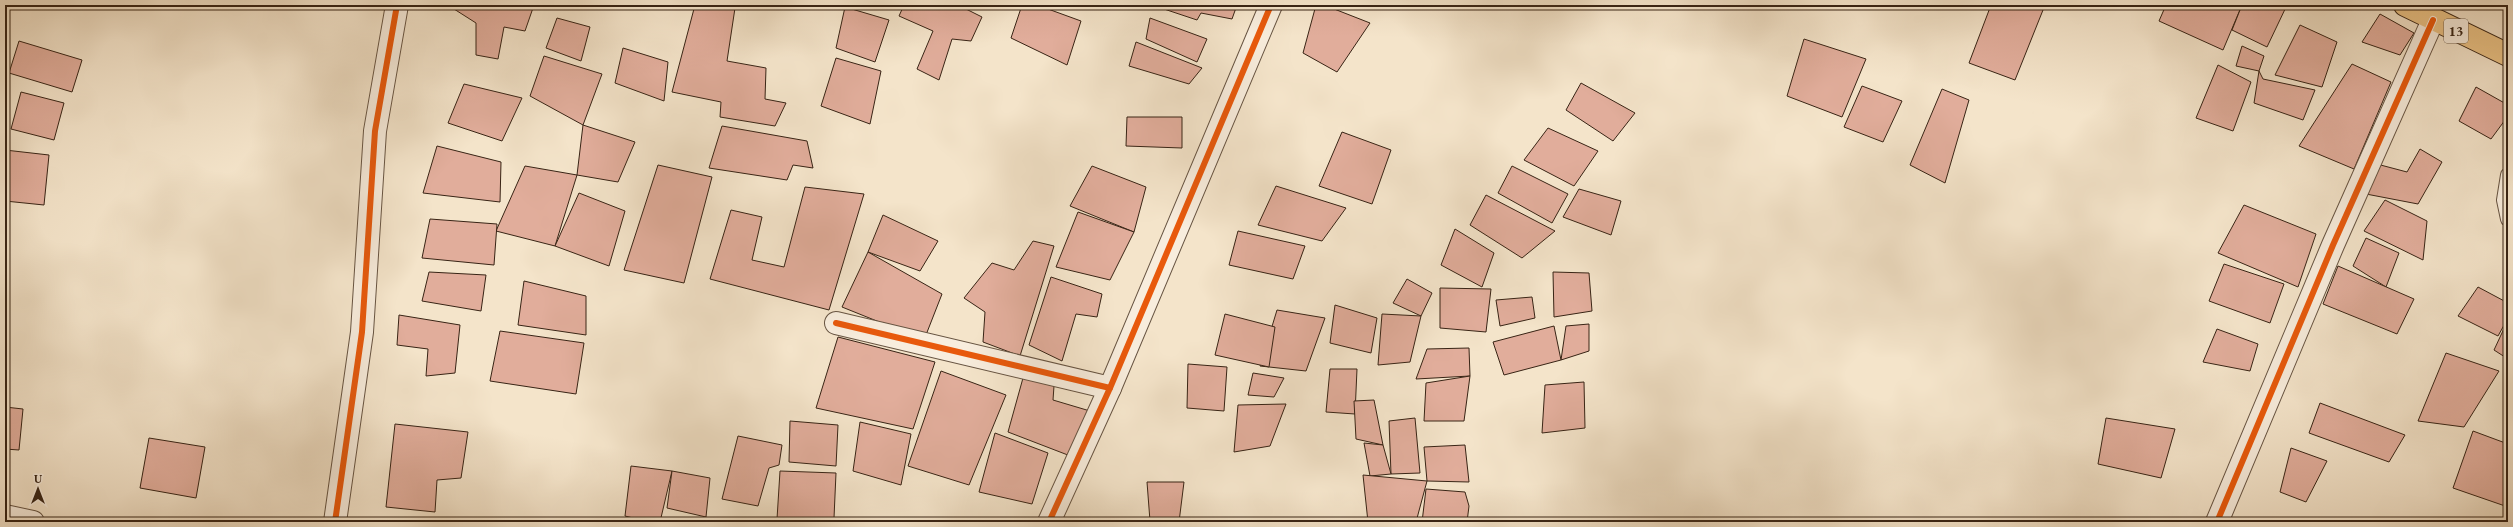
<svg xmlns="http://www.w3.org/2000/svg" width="2513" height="527" font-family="'EB Garamond',serif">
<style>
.building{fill:#e1ad9b;stroke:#382415}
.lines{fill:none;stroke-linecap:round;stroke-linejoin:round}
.service-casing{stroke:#675442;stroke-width:16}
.minor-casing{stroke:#675442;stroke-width:24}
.trunk-casing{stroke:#382415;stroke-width:24}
.service{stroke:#f8eddd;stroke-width:14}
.minor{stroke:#f8eddd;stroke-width:22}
.trunk{stroke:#eac285;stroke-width:22}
.cycleway-casing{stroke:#f8eddd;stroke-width:8}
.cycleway{stroke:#e8590c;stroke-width:6}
.labels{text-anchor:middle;stroke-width:3;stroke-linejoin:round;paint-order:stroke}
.shield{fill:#f8eddd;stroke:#726051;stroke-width:1}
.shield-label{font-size:14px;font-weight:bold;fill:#382415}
</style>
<rect width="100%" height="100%" fill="#f4e4ca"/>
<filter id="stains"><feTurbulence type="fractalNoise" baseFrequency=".005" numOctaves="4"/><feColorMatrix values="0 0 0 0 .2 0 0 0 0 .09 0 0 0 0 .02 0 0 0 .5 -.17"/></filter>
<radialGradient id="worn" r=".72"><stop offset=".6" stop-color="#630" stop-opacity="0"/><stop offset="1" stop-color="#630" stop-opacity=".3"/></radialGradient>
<!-- building -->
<g class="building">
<path d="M455,5H534L525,31L504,27L498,59L476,55V23L454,9Z"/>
<path d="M695,5H724L735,8L727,61L766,68L765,99L786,103L775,126L720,117L721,102L672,92Z"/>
<path d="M904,5H958L982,17L971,41L952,39L939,80L917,69L933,31L899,16Z"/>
<path d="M1022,5H1037L1081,21L1067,65L1011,38Z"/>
<path d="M1166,5H1237L1232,19L1201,13L1197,20L1164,9Z"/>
<path d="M1316,5H1324L1370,23L1337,72L1303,53Z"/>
<path d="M1991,5H2045L2015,80L1969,63Z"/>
<path d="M2166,5H2242L2223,50L2159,21Z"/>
<path d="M2242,5H2287L2267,47L2232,30Z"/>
<path d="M845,7L889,20L875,62L836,48Z"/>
<path d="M2380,14L2414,33L2400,55L2362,42Z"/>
<path d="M557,18L590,27L581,61L546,48Z"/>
<path d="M1150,18L1207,39L1197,62L1146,39Z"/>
<path d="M2300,25L2337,42L2322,87L2275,75Z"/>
<path d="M1804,39L1866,59L1842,117L1787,96Z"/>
<path d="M19,41L82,60L72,92L9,73Z"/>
<path d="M1136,42L1202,68L1189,84L1129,66Z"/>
<path d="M2242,46L2264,56L2259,71L2236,66Z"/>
<path d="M623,48L668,62L664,101L615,83Z"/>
<path d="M544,56L602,74L583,125L530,96Z"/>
<path d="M836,58L881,71L870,124L821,106Z"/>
<path d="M2352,64L2391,82L2354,169L2299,146Z"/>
<path d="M2218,65L2251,82L2233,131L2196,118Z"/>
<path d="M2259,71L2263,79L2315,90L2303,120L2254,103Z"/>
<path d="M1581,83L1635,113L1613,141L1566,110Z"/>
<path d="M464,84L522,98L502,141L448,123Z"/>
<path d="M1862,86L1902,101L1883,142L1844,127Z"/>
<path d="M2476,87L2508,105V116L2491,139L2459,121Z"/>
<path d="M1942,89L1969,100L1945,183L1910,165Z"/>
<path d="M21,92L64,103L54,140L11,129Z"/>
<path d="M1127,117H1182V148L1126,146Z"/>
<path d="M583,125L635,142L618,182L577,175Z"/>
<path d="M722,126L807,141L813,168L793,165L787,180L709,168Z"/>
<path d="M1548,128L1598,151L1574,186L1524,160Z"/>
<path d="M1342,132L1391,150L1372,204L1319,186Z"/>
<path d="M437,146L501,162L500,202L423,193Z"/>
<path d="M2420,149L2442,162L2418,204L2366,194L2373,163L2407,172Z"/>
<path d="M5,150L49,155L44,205L5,201Z"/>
<path d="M658,165L712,177L684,283L624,270Z"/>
<path d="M525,166L577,175L555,246L496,231Z"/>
<path d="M1092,166L1146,187L1134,232L1070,206Z"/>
<path d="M1512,166L1568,194L1552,223L1498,193Z"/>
<path d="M1276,186L1346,208L1322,241L1258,225Z"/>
<path d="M805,187L864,194L829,310L710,279L731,210L762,217L752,260L784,267Z"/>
<path d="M1579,189L1621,201L1611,235L1563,217Z"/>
<path d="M579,193L625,211L609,266L555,246Z"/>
<path d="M1486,195L1555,231L1522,258L1470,225Z"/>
<path d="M2385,200L2427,221L2423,260L2364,231Z"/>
<path d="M2244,205L2316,234L2298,287L2218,253Z"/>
<path d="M1078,212L1134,232L1110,280L1056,267Z"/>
<path d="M883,215L938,241L920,271L868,252Z"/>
<path d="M430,219L497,224L494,265L422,258Z"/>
<path d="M1455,229L1494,253L1482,287L1441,265Z"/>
<path d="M1238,231L1305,246L1293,279L1229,265Z"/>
<path d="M2366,238L2399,253L2386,287L2353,266Z"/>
<path d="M1033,241L1054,246L1020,356L983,342L985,312L964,298L992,263L1014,270Z"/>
<path d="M868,252L942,294L924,340L842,307Z"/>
<path d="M2224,264L2284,284L2270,323L2209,301Z"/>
<path d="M2338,266L2414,299L2397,334L2323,304Z"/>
<path d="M429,272L486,275L481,311L422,301Z"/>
<path d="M1553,272L1589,273L1592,311L1554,317Z"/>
<path d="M1051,277L1102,294L1097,317L1076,314L1062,361L1029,345Z"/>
<path d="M1407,279L1432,293L1421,316L1393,303Z"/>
<path d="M524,281L586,296V335L518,325Z"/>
<path d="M2478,287L2508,303V318L2498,336L2458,316Z"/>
<path d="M1440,288L1491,289L1486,332L1440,328Z"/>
<path d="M1532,297L1535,318L1500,326L1496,300Z"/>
<path d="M1335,305L1377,318L1371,353L1330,343Z"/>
<path d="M1277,310L1325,318L1306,371L1260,366Z"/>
<path d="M1225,314L1275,327L1269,367L1215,355Z"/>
<path d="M1382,314L1421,316L1410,362L1378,365Z"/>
<path d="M399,315L460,325L455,373L426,376L428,349L397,345Z"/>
<path d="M2508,320V359L2494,350Z"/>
<path d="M1589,324V351L1561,360L1566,326Z"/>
<path d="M1554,326L1561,360L1504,375L1493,342Z"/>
<path d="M2217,329L2258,344L2250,371L2203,362Z"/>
<path d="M500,331L584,343L576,394L490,381Z"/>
<path d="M838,337L935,362L913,429L816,408Z"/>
<path d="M1469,348L1470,376L1416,379L1427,349Z"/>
<path d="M2446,353L2499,371L2464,427L2418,421Z"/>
<path d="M1188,364L1227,367L1224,411L1187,408Z"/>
<path d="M1330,369H1357L1355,414L1326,412Z"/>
<path d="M941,371L1006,395L969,485L908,466Z"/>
<path d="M1253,373L1284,378L1274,397L1248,395Z"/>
<path d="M1470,376L1464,421H1424L1426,383Z"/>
<path d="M1023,378L1054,386L1053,400L1090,411L1073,457L1008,432Z"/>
<path d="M1584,382L1585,428L1542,433L1545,385Z"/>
<path d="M1374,400L1383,445L1356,439L1354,401Z"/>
<path d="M2320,403L2405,435L2389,462L2309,433Z"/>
<path d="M1286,404L1270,446L1234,452L1238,405Z"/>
<path d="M5,407L23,409L19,450L5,449Z"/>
<path d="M1415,418L1420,473L1391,474L1389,421Z"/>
<path d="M2106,418L2175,429L2161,478L2098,464Z"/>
<path d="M790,421L838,425L836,466L789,462Z"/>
<path d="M860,422L911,434L901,485L853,471Z"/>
<path d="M395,424L468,432L461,478L437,480L435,512L386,507Z"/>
<path d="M2473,431L2508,444V507L2453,488Z"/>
<path d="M995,433L1048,453L1032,504L979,492Z"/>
<path d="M738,436L782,445L779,465L769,468L758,506L722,499Z"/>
<path d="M149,438L205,447L196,498L140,488Z"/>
<path d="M1364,443L1383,445L1391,474L1370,476Z"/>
<path d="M1465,445L1469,482L1427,481L1424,447Z"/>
<path d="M2291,448L2327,461L2306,502L2280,492Z"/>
<path d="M631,466L672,471L660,522H649L625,516Z"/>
<path d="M672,471L710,478L706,517L667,508Z"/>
<path d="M780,471L836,473L834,518L777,519Z"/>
<path d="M1363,475L1427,481L1416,522H1368Z"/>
<path d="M1147,482H1184L1179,522H1101L1150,521Z"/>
<path d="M1426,489L1465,492L1469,506L1467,522H1422Z"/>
</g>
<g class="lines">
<defs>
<path id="service" d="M2508,175L2504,200L2508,219"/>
<g id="minor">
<path d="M836,323L1110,388"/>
<path d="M5,516L33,522"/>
<path d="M335,522L362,332L375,131L397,5"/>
<path d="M1049,522L1110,388L1271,5"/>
<path d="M2217,522L2333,245L2433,20"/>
</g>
<path id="trunk" d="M2405,5L2508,55"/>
</defs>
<!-- service casing -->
<use href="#service" class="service-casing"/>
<!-- minor casing -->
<use href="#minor" class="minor-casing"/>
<!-- trunk casing -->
<use href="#trunk" class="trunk-casing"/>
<!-- service -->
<use href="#service" class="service"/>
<!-- minor -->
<use href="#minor" class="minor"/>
<!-- trunk -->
<use href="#trunk" class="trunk"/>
<defs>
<g id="cycleway">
<path d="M836,323L1110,388"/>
<path d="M335,522L362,332L375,131L397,5"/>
<path d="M1049,522L1110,388L1271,5"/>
<path d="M2217,522L2333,245L2433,20"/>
</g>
</defs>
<!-- cycleway casing -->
<use href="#cycleway" class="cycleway-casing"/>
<!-- cycleway -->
<use href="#cycleway" class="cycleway"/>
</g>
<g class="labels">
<!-- shield labels -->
<rect class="shield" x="2444" y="19" width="24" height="24" rx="3"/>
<g class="shield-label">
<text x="2456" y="36">13</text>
</g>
</g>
<!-- margin -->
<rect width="2513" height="527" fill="none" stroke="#f4e4ca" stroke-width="20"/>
<rect x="6" y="6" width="2501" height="515" fill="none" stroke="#382415" stroke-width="2"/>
<rect x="10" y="10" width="2493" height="507" fill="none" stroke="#382415"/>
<!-- north arrow -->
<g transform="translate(38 489)" stroke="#f8eddd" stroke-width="3" paint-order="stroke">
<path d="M0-3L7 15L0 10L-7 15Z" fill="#382415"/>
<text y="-6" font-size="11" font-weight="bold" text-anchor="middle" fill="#382415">U</text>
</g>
<rect width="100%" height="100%" filter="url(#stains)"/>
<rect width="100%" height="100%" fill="url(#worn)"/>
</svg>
